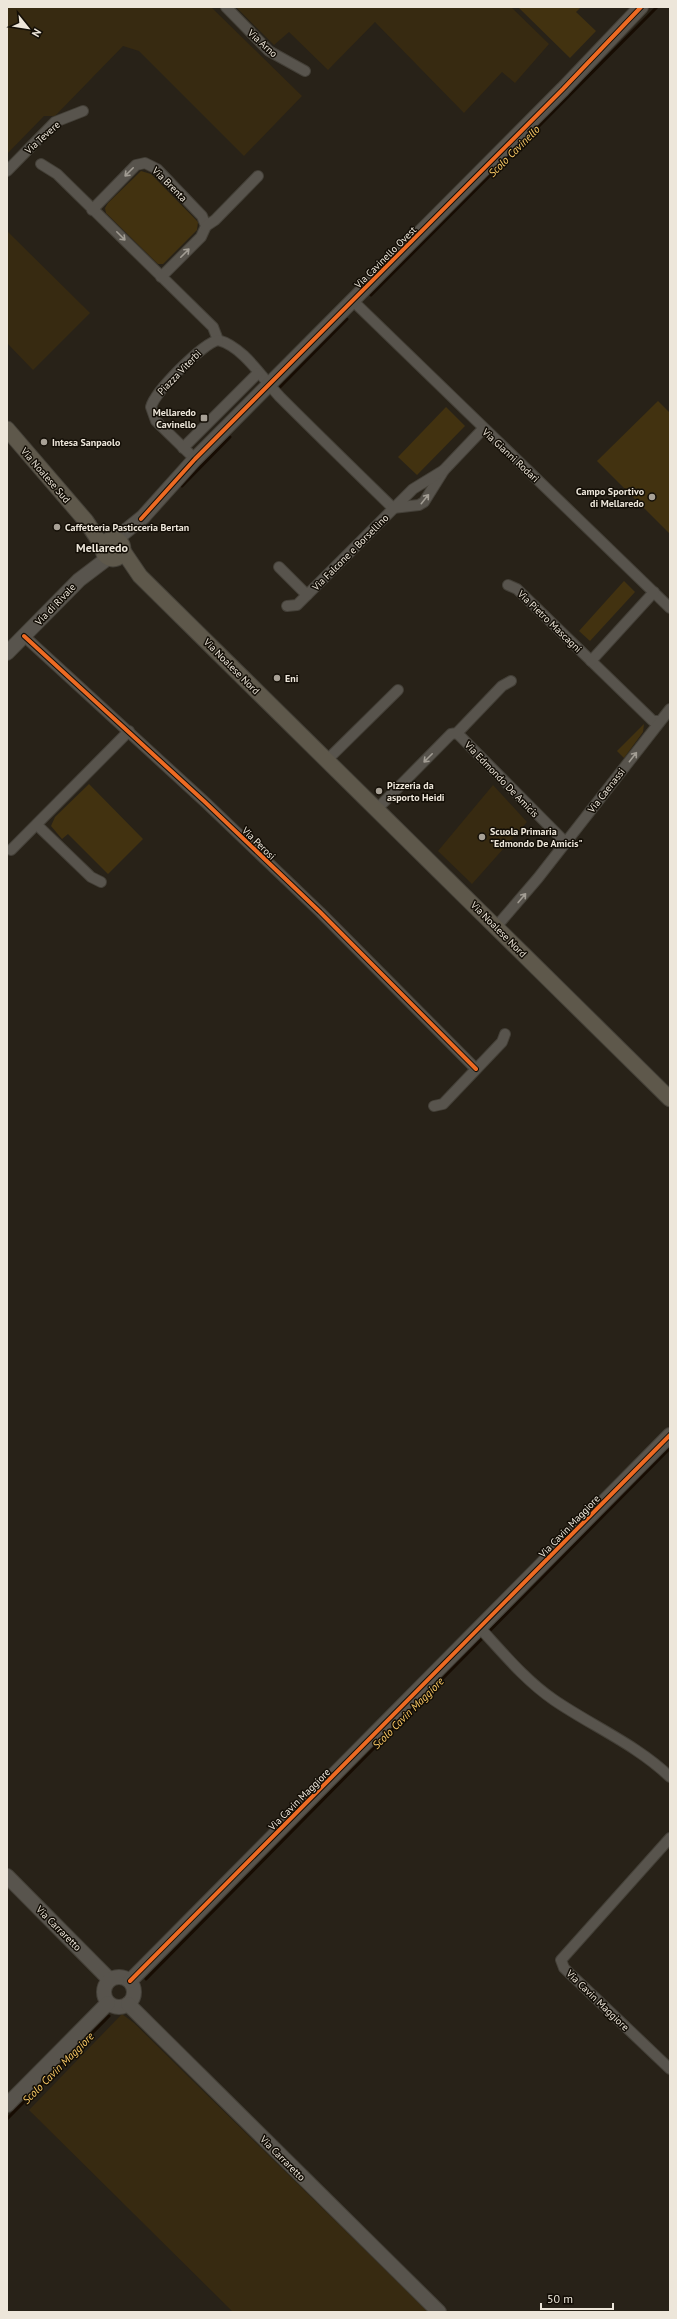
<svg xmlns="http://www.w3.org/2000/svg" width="677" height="2319" font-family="'PT Sans',sans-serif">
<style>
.built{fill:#372a11}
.green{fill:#423210}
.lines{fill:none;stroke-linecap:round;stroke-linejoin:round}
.stream{stroke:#170c02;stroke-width:3}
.street-casing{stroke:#444038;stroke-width:12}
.secondary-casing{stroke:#444038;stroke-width:16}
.primary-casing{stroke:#444038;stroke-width:17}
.street{stroke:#58544d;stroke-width:10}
.secondary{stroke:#58544d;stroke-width:14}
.primary{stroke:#5e584b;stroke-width:15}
.cycleway-casing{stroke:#130e06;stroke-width:6}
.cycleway{stroke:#ed6a23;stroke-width:4}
.oneway{stroke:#a29d94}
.poi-dot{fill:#a8a196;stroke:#130e06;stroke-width:1.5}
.labels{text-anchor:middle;stroke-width:3;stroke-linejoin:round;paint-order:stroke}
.street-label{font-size:10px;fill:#ede6da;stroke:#130e06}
.poi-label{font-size:10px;font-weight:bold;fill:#ede6da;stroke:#130e06;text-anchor:start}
.water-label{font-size:11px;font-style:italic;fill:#fac965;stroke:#130e06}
.quarter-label{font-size:12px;font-weight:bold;fill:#ede6da;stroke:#130e06}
</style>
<rect width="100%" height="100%" fill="#282218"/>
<!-- built -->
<g class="built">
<path d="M7,7H211L302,96L244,156L139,51L123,46L55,116H44L7,154Z"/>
<path d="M236,7H511L549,44L515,83L502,72L464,113L375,22L328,70L289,32L274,45Z"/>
<path d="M7,231L90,313L33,370L7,343Z"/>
<path d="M493,785L527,822L472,884L438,851Z"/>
<path d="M122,2014L134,2023L428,2312H233L29,2110Z"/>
</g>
<!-- green -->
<g class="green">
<path d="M518,7H581L576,12L596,31L570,58Z"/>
<path d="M141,171L151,174L198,222L197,230L163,264H158L106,213L105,208L108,203Z"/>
<path d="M658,401L670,413V534L597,461Z"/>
<path d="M446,407L465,426L417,475L398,457Z"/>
<path d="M624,581L635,592L590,641L579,631Z"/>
<path d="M644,724L643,732L624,758L617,751Z"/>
<path d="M89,784L143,839L108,874L68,834L62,839L51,826L55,817Z"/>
</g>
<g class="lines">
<!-- stream -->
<g class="stream">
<path d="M371,295L657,7"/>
<path d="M279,388L347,319"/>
<path d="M182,486L230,437"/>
<path d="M146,1979L670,1448"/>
<path d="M7,2119L109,2016"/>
</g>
<defs>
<g id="street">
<path d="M226,7L269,51L305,71"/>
<path d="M41,164L57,174L213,327L218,340C244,347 262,378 280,397C317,434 355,471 393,508"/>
<path d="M7,171L55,122L83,111"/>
<path d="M92,210L136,165L145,163L157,169L202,216L206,226L201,237L161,277"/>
<path d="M206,226L215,220L258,176"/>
<path d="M353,301L670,608"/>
<path d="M183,448L258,373"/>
<path d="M195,459L156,421L151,407C155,391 202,344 218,340"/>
<path d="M393,508L419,505L424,502L444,470L483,429"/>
<path d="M279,567L307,595"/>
<path d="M508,585L517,589L653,721H659"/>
<path d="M287,606L297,605L413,489L444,470"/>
<path d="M24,636L205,802L320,912L476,1069"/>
<path d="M591,661L654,592"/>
<path d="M457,733L565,842"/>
<path d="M327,760L398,690"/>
<path d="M377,809L451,734L457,733L502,686L511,681"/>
<path d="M37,825L91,877L101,882"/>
<path d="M11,850L129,731"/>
<path d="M496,927L538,878L670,709"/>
<path d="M434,1106L443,1104L502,1042L505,1034"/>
<path d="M480,1628C503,1653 526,1681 554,1700C592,1726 637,1745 670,1777"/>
<path d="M670,1838L561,1960L564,1968L670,2069"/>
</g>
<g id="secondary">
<path d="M116,539L143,517L195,459L563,89L641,7"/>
<path d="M7,653L79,580L108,558"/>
<path d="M7,1876L109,1979"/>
<circle cx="119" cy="1992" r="15"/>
<path d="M130,1981L670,1435"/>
<path d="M128,2004L439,2312"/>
<path d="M7,2105L108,2003"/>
</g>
<g id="primary">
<path d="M7,429L86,521L103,547"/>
<circle cx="113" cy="549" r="10"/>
<path d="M123,551L140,576L670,1099"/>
</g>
</defs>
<!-- street casing -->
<use href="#street" class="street-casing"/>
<!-- secondary casing -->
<use href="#secondary" class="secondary-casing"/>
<!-- primary casing -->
<use href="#primary" class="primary-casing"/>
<!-- street -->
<use href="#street" class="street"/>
<!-- secondary -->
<use href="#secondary" class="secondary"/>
<!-- primary -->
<use href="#primary" class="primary"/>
<defs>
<g id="cycleway">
<path d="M141,519L195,459L563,89L641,7"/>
<path d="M24,636L205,802L320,912L476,1069"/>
<path d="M130,1981L670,1435"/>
</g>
</defs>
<!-- cycleway casing -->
<use href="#cycleway" class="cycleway-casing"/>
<!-- cycleway -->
<use href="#cycleway" class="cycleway"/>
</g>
<!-- one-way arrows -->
<defs><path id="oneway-shaft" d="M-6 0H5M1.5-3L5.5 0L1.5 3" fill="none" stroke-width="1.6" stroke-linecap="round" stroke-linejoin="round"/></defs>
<g class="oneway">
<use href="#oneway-shaft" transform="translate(129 172) rotate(135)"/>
<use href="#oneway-shaft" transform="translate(121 236) rotate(45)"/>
<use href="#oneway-shaft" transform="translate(185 253) rotate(-45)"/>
<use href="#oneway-shaft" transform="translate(425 499) rotate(-51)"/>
<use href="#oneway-shaft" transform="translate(633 757) rotate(-52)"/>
<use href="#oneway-shaft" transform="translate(428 758) rotate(135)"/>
<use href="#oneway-shaft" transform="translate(522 898) rotate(-50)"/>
</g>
<!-- markers -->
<g class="poi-dot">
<rect x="200" y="414" width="8" height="8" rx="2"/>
<circle cx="44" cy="442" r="4"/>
<circle cx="652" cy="497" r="4"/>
<circle cx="57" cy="527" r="4"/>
<circle cx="277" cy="678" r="4"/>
<circle cx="379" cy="791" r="4"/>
<circle cx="482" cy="837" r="4"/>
</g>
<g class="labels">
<!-- street labels -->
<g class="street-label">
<text transform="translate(263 43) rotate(42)" y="4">Via Arno</text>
<text transform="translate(42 137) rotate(-42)" y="4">Via Tevere</text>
<text transform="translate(170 184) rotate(45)" y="4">Via Brenta</text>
<text transform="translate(385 257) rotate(-45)" y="4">Via Cavinello Ovest</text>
<text transform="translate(179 372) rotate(-46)" y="4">Piazza Viterbi</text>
<text transform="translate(511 455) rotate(43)" y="4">Via Gianni Rodari</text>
<text transform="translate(46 475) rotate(49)" y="4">Via Noalese Sud</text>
<text transform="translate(350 552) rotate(-45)" y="4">Via Falcone e Borsellino</text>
<text transform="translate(55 604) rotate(-46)" y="4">Via di Rivale</text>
<text transform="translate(550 621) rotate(44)" y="4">Via Pietro Mascagni</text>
<text transform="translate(232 666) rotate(45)" y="4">Via Noalese Nord</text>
<text transform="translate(502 779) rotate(46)" y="4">Via Edmondo De Amicis</text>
<text transform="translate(606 790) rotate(-52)" y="4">Via Caenassi</text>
<text transform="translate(259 843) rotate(44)" y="4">Via Perosi</text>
<text transform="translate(499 929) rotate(45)" y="4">Via Noalese Nord</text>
<text transform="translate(569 1526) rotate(-46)" y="4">Via Cavin Maggiore</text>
<text transform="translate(299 1799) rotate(-45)" y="4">Via Cavin Maggiore</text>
<text transform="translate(59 1928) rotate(45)" y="4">Via Carraretto</text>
<text transform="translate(598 2000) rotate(44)" y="4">Via Cavin Maggiore</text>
<text transform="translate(283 2158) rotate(45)" y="4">Via Carraretto</text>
</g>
<!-- poi labels -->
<g class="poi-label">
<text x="196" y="416" text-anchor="end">Mellaredo<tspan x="196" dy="12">Cavinello</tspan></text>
<text x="52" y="446">Intesa Sanpaolo</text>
<text x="644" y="495" text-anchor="end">Campo Sportivo<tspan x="644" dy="12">di Mellaredo</tspan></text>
<text x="65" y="531">Caffetteria Pasticceria Bertan</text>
<text x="285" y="682">Eni</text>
<text x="387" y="789">Pizzeria da<tspan x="387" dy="12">asporto Heidi</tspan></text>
<text x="490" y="835">Scuola Primaria<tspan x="490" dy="12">"Edmondo De Amicis"</tspan></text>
</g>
<!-- water labels -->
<g class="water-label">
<text transform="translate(514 151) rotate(-45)" y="4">Scolo Cavinello</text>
<text transform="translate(408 1713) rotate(-45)" y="4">Scolo Cavin Maggiore</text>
<text transform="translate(58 2068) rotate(-45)" y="4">Scolo Cavin Maggiore</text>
</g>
<!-- quarter labels -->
<g class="quarter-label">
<text x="102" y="552">Mellaredo</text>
</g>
</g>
<!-- border -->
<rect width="677" height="2319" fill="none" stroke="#ede6da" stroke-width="16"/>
<!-- north arrow -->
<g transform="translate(28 28) rotate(120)" stroke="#130e06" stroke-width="3" paint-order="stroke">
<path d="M0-3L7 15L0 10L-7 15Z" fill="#ede6da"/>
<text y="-6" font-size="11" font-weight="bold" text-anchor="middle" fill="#ede6da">N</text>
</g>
<!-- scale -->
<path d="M541 2303v6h72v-6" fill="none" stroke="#ede6da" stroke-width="2"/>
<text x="547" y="2303" font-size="12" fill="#ede6da" stroke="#130e06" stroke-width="3" paint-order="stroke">50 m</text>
</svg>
